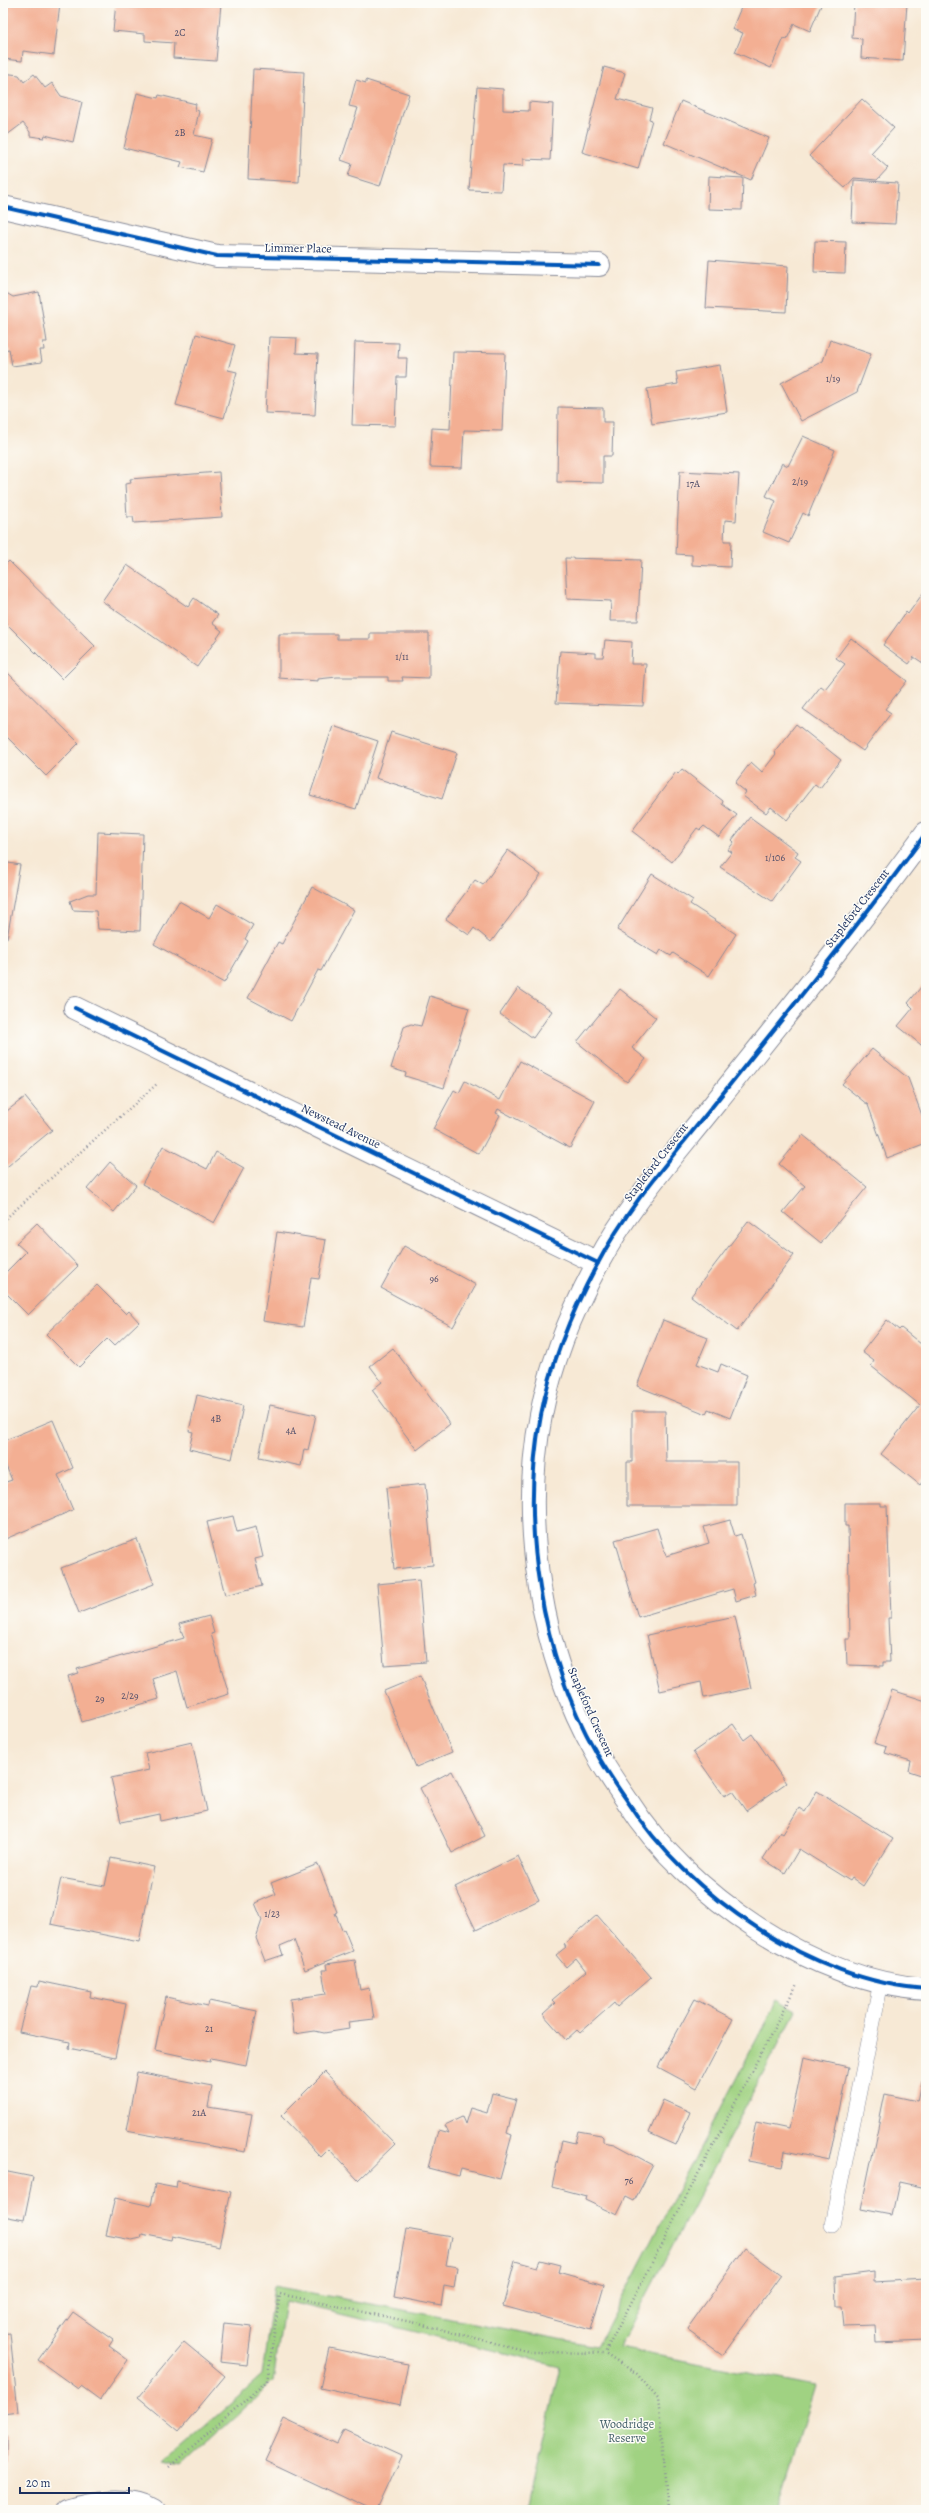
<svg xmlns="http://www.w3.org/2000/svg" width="929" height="2513" font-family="Alegreya,serif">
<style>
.green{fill:#a0d282;stroke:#5e8070}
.building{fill:#f3af93}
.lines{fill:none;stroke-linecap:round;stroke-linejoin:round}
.lane-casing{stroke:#898c9a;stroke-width:16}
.street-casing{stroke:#898c9a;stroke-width:24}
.path{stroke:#898c9a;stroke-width:2.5;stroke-dasharray:1 3;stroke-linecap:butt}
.lane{stroke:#fff;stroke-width:15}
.street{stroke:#fff;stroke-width:22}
.cycleway-casing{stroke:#fdfcf7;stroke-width:6}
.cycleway{stroke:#0057b8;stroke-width:4}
.labels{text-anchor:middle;stroke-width:3;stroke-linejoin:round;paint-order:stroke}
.number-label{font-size:10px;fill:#514f6b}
.street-label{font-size:12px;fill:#1b2f5e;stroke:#fdfcf7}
.park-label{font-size:12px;fill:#436069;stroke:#fdfcf7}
</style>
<rect width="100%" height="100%" fill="#fdfcf7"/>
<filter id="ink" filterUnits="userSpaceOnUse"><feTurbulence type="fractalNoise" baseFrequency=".025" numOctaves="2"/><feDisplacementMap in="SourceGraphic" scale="8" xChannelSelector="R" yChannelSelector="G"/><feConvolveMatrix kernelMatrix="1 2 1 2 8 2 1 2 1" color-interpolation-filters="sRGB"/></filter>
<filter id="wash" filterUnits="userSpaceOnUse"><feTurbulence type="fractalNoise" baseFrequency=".012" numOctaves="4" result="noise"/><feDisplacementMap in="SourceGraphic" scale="16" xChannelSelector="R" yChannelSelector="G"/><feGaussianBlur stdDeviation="0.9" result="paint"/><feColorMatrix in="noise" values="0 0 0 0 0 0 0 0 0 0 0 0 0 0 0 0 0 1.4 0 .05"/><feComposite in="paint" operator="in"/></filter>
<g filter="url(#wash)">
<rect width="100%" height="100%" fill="#f7e9d5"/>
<!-- green -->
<path class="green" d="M777,2000L796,2011L619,2348L815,2386L777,2510H527L560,2366L285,2301L273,2382L181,2467L163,2463L262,2376L274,2286L597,2346Z"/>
<g id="blocks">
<!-- building -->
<g class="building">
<path d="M3,3H60L54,55L23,51L22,61L3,59Z"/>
<path d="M116,3H221L216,61L173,58L174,43L145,41V34L113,31Z"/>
<path d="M743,3H822L810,31L794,24L787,39L784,38L771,68L735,52L743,33L732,29Z"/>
<path d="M854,3H907L903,61L861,58L862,39L852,38Z"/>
<path d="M604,67L625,73L617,99L652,108L649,119L652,120L638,169L582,152Z"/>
<path d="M253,69L304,72L299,182L248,179Z"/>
<path d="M3,73L19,75L24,82L34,74L45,88L52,83L61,96L82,102L73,142L45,135L44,138L30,136V132L23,123L3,138Z"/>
<path d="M356,80L366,83V80L409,94L380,186L348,176L352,164L341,160L358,108L349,106Z"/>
<path d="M477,87L503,89V110L529,111V102L553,104L550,160L523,159V166L503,165L501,191L469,190Z"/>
<path d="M137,93L158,98L159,95L196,104L195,110L199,111L194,135L212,139L203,172L180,167L182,162L124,148Z"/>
<path d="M862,99L894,128L871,153L888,168L877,180L854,178L845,188L809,156Z"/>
<path d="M681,101L769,138L751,180L664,143Z"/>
<path d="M709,176L743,178L742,210L708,209Z"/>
<path d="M854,180L898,183L895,224L852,222Z"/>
<path d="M815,241L846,242L845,273L814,272Z"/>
<path d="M709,260L788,266L786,312L706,308Z"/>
<path d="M3,291L13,297L39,292L47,342H43L44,350H40L42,362L12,366L9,349L3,350Z"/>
<path d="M196,334L235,345L228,370L237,372L224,418L176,405Z"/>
<path d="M269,337L297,338L296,353L318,354L315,415L265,413Z"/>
<path d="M830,340L871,354L857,392L801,421L781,383L823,361Z"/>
<path d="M355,342L399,343L398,358H407L406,377H397L395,426L352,425Z"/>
<path d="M453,352L505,353L502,431L464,430L462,468L430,467L432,428L450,429Z"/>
<path d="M720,365L727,412L652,424L647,389L678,384L676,372Z"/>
<path d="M558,407L603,408V422H613L612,456H603V483L557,482Z"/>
<path d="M803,436L835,450L808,516L803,513L789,543L763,532L776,501L766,496L782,463L788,466Z"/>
<path d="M680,471L739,474L736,521L725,520L724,541H731L730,567L692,565V555L676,554Z"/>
<path d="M219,472L222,517L134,523L133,517H127L125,484L131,483L130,479Z"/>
<path d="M565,558L641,560L638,621H610L611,601L567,599Z"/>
<path d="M9,561L95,646L62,679L3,620V567Z"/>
<path d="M127,565L188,607L194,598L218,615L212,623L222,631L197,667L102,601Z"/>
<path d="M926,589V665L914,657L909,664L883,645L906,612L908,614Z"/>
<path d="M370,633H429V678L402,677L403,681H388V677H337L318,679V681L279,678V634H337V639H370Z"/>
<path d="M851,638L907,681L885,709L891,713L863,751L803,709L821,686L825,689L845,664L836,658Z"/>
<path d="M605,640L632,642L631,664H646L643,706L556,703L560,651L596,653V657H603Z"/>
<path d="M3,668L79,743L46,776L3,733Z"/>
<path d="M796,724L841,760L820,788L815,784L787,820L771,807L766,813L743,796L746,792L735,783L751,762L762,772L776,754L774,752Z"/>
<path d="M333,726L378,741L356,809L310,795Z"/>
<path d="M391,732L457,753L442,799L376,778Z"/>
<path d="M682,769L723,801L722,804L737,815L719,837L704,826L700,830L697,828L672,862L632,831L676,772L678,774Z"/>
<path d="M750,817L798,852L795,857L801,861L772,901L720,867L732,852L728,850L734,842L732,840Z"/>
<path d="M98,832L143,834L140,931L98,929L96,911L73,910L70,901L88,894H96Z"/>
<path d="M508,850L541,875L491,942L474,928L469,935L446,919L475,880L483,885Z"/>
<path d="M3,862L20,865L7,938H3Z"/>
<path d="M652,874L693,900L690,904L736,934L709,976L673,953L671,956L661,950L658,955L617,930Z"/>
<path d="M312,887L354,910L321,971L318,970L291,1021L248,998L278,942L282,944Z"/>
<path d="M179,901L209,918L217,904L253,925L245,939L248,941L224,983L154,944Z"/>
<path d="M926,981V1049L898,1026L913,1008L908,1003Z"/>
<path d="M518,988L552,1011L533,1038L500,1014Z"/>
<path d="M620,989L656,1018L632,1048L646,1059L627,1082L577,1042Z"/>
<path d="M430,996L469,1008L444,1088L405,1076L406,1073L391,1068L404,1027L411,1024L421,1026Z"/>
<path d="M872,1049L908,1078L926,1126V1143L887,1158L868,1105L842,1084Z"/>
<path d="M520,1061L595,1101L570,1148L498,1109L496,1113L500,1115L479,1154L433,1129L454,1090L459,1093L465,1081L500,1100Z"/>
<path d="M25,1097L52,1130L3,1170V1114Z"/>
<path d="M803,1135L867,1187L821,1243L783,1212L805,1186L779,1164Z"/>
<path d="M163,1146L207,1169L216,1152L244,1168L214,1223L142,1184Z"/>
<path d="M110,1162L136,1185L114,1212L87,1189Z"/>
<path d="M748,1221L794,1255L737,1331L691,1296Z"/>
<path d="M37,1223L78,1266L28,1315L3,1290V1275L26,1252L16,1243Z"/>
<path d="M277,1232L326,1240L319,1279L311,1278L303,1327L263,1321Z"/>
<path d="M404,1246L476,1285L453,1327L381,1288Z"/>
<path d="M97,1285L126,1314L129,1311L139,1322L114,1346L107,1339L79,1367L46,1334Z"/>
<path d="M663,1320L708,1338L697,1364L718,1372L721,1364L747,1375L730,1418L708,1409L706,1414L637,1386Z"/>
<path d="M887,1320L899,1330L901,1328L926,1348V1477L920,1485L881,1454L920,1405L871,1366L874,1361L862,1352Z"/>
<path d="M393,1348L450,1424L417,1450L372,1390L382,1382L370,1366Z"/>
<path d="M197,1395L243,1406L232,1459L189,1449L193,1432L189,1431Z"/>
<path d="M270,1405L316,1415L308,1450L304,1449L301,1466L259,1457Z"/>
<path d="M632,1411H665L666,1462H737V1506H627V1462H632Z"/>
<path d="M53,1420L73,1468L58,1475L73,1510L3,1540V1483L12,1480L3,1459V1441Z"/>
<path d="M425,1484L433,1565L394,1569L386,1488Z"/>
<path d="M845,1503H881V1506H887L891,1618H888L890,1662H883V1666L847,1665L846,1639H850L848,1526H845Z"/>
<path d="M233,1516L237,1532L256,1527L263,1557L255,1559L262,1586L225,1595L207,1522Z"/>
<path d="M730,1520L735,1536L741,1534L755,1582L753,1583L756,1595L736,1601L733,1589L638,1617L615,1540L657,1528L666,1556L709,1543L704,1527Z"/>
<path d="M137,1539L154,1584L79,1613L61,1568Z"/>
<path d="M419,1580L426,1662L384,1665L377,1584Z"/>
<path d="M209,1616L214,1633L211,1634L229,1694L187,1707L177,1671L153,1679L159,1699L82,1722L68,1676L79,1673L77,1669L184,1638L179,1624Z"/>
<path d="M735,1616L751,1688L704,1698L701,1682L660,1691L647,1635Z"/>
<path d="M420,1676L452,1752L416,1767L384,1691Z"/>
<path d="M892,1690L926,1701L924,1776L909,1771L911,1761L885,1753L887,1747L874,1743Z"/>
<path d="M733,1724L744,1740L752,1734L786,1783L746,1811L732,1791L724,1796L693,1752Z"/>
<path d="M192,1742L207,1811L160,1821L159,1814L121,1822L111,1778L149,1770L145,1753Z"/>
<path d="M452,1771L485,1836L452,1853L420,1788Z"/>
<path d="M817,1791L893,1839L863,1886L852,1878L850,1881L799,1849L785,1873L763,1859L780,1832L783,1834L799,1808L805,1812Z"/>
<path d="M518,1856L539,1900L476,1930L455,1887Z"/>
<path d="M111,1858L154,1867L139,1942L51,1924L61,1878L105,1886Z"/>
<path d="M318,1864L337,1912L335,1913L342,1930L344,1929L353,1951L305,1970L294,1940L280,1946L283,1955L265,1961L256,1938L262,1920L255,1903L276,1894L271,1883Z"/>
<path d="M597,1915L651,1977L617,2007L614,2003L580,2033L577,2030L566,2040L543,2014L555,2003L552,2000L586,1971L576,1958L566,1967L556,1955L566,1947L564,1944Z"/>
<path d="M355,1960L360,1990L369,1988L374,2019L348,2022L349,2029L324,2033L315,2031L294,2034L290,1999L326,1994L322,1970H327L326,1964Z"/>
<path d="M39,1981L91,1992L90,1997L126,2004L115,2058L69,2048L70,2042L19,2032L31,1986L38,1987Z"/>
<path d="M166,1997L208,2006L209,2001L257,2011L246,2065L211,2058L210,2062L155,2050Z"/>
<path d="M695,1999L733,2019L697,2088L658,2067Z"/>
<path d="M804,2057L848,2067L829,2160L785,2151L782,2167L748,2161L756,2122L789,2129Z"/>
<path d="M137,2072L212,2086L208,2107L252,2114L245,2152L126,2131Z"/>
<path d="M325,2072L395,2144L358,2180L329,2149L321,2157L281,2116Z"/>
<path d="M921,2082L926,2083V2188L899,2182L892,2215L861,2209L885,2094L917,2101Z"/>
<path d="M492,2093L516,2099L507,2133L512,2135L500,2179L461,2169L459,2176L428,2168L438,2130L449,2133L445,2125L462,2117L465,2124L470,2108L487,2113Z"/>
<path d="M663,2100L690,2112L676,2145L649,2133Z"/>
<path d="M578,2131L601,2135L603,2137V2142L614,2144L653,2165L634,2201L626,2197L617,2215L585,2200L586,2196L552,2187L562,2140L575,2143Z"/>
<path d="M3,2171L33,2177L24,2220L3,2216Z"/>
<path d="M177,2181L231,2192L219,2246L172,2236L171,2240L142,2234L141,2238L132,2240L106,2235L115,2198L151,2206L155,2184L176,2188Z"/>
<path d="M406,2229L451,2237L446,2265L457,2267L454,2288L444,2286L441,2306L394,2297Z"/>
<path d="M745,2248L781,2275L723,2355L687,2329Z"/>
<path d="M540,2260L560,2265L558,2272L604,2285L591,2330L503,2306L515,2261L537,2267Z"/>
<path d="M874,2272V2282L926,2279V2341L876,2343L875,2325L844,2326L842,2306H836L835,2277Z"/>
<path d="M73,2312L113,2340L109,2346L128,2360L100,2400L81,2386L78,2389L38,2360Z"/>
<path d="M224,2323L252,2326L247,2365L220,2362Z"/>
<path d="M10,2333L18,2412L3,2414V2334Z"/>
<path d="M184,2342L225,2376L179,2431L138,2397Z"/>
<path d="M329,2348L408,2364L400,2405L320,2388Z"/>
<path d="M284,2419L337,2444L344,2430L401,2456L376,2510H371L265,2460Z"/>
<rect x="3" y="2436" width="3" height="27"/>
</g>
</g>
</g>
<g filter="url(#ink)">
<use href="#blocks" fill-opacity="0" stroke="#898c9a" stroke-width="1"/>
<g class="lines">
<defs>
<path id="lane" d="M832,2225L881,1982"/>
<g id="street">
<path d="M3,207L217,256L599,265"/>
<path d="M926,833C859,925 787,1013 716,1102C675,1154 629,1204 598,1263C573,1309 551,1363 541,1415C520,1523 541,1656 596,1752C605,1769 617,1786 628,1802C687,1895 814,1982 926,1989"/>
<path d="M75,1008L598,1263"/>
<path d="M66,2510C90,2502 131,2496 153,2510"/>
</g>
</defs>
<!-- lane casing -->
<use href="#lane" class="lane-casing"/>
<!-- street casing -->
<use href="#street" class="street-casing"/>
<!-- path -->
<g class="path">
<path d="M3,1221L158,1083"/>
<path d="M168,2468L267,2381L280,2294L411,2322L531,2352L605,2353"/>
<path d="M669,2510L658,2399L637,2374L605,2353L797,1984"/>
</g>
<!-- lane -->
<use href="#lane" class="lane"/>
<!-- street -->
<use href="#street" class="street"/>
<defs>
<g id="cycleway">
<path d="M3,207L217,256L599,265"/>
<path d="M926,833C859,925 787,1013 716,1102C675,1154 629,1204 598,1263C573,1309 551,1363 541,1415C520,1523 541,1656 596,1752C605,1769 617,1786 628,1802C687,1895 814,1982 926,1989"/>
<path d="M75,1008L598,1263"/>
</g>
</defs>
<!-- cycleway casing -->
<use href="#cycleway" class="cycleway-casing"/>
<!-- cycleway -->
<use href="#cycleway" class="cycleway"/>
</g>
</g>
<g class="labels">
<!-- number labels -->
<g class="number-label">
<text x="180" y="36">2C</text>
<text x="180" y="136">2B</text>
<text x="833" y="382">1/19</text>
<text x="800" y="485">2/19</text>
<text x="693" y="487">17A</text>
<text x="402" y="660">1/11</text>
<text x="775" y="861">1/106</text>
<text x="434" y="1282">96</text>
<text x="216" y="1422">4B</text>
<text x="291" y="1434">4A</text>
<text x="130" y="1699">2/29</text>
<text x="100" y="1702">29</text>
<text x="272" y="1917">1/23</text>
<text x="209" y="2032">21</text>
<text x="199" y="2116">21A</text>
<text x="629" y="2184">76</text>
</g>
<!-- street labels -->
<g class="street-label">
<text transform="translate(298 248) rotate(1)" y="4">Limmer Place</text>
<text transform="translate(857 908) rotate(-52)" y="4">Stapleford Crescent</text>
<text transform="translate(341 1126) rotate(26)" y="4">Newstead Avenue</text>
<text transform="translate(656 1162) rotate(-52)" y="4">Stapleford Crescent</text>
<text transform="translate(591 1712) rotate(66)" y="4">Stapleford Crescent</text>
</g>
<!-- park labels -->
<g class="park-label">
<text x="627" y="2428">Woodridge<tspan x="627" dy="14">Reserve</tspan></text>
</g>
</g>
<!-- margin -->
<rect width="929" height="2513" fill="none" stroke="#fdfcf7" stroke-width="16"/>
<!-- scale -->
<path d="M20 2487v6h109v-6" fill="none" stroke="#1b2f5e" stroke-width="2"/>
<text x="26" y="2487" font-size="12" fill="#1b2f5e" stroke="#fdfcf7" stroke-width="3" paint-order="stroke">20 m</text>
</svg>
